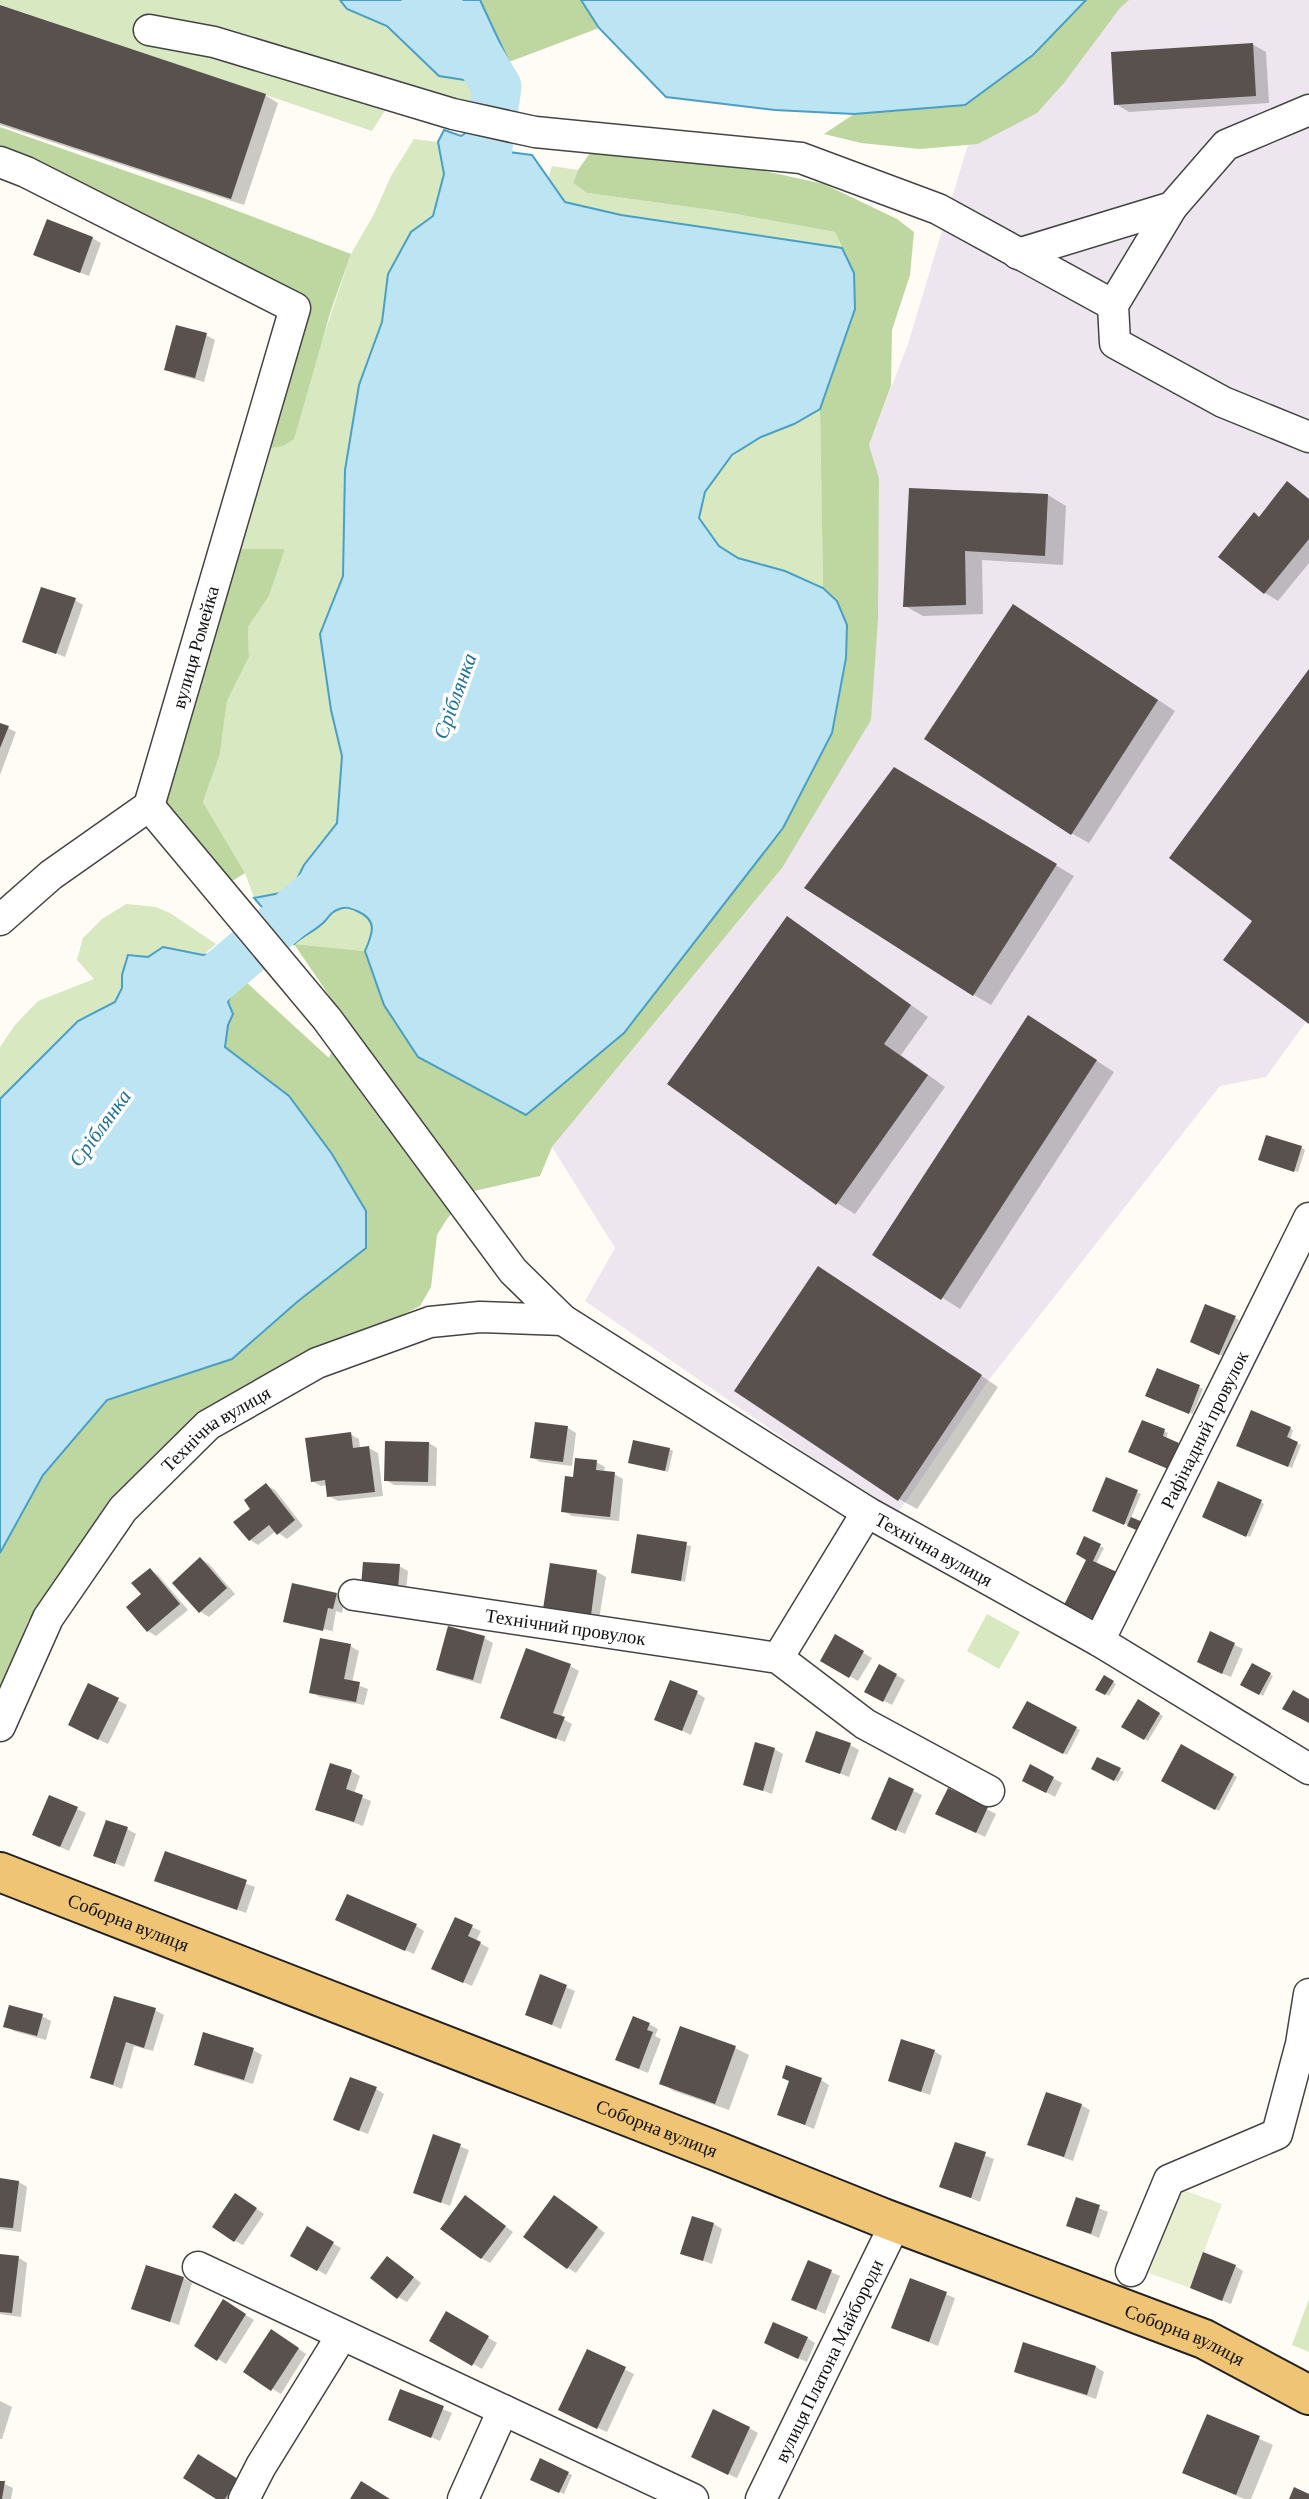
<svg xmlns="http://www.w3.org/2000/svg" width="1309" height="2499" font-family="'Crimson Pro',serif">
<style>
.industrial{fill:#ede6ee}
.green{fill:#d8e8c0}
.forest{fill:#bed7a0}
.pitch{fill:#e8efd1}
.water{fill:#bde4f2;stroke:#499fc5;stroke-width:2}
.shadow{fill:#0003}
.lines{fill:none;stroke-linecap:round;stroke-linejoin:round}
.river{stroke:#bde4f2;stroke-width:49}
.building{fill:#59514e}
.minor-casing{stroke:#444;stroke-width:33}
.major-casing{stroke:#222;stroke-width:42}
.minor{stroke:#fff;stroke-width:30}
.major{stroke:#efc575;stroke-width:38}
.labels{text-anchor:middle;stroke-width:7;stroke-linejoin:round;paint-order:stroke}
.street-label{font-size:19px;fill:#111;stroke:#fff}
.water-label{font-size:21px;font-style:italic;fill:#21729b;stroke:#fff}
</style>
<rect width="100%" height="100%" fill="#fefcf5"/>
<!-- industrial -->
<path class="industrial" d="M1078,0H1309V1024L1306,1022L1266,1077L1220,1086L988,1381L896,1516L585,1301L615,1248L552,1147L782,868L879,478L869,445L908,344L972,131Z"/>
<!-- green -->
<g class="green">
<path d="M0,0H340L347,9L387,26L439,76L472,81L485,96L467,111L400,87L372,131L0,5Z"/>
<path d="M414,139L438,142L444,174L433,217L411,232L388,274L382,322L359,385L345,470L343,576L320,634L331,710L342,756L337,823L304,865L291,891L254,898L245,873L203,802L220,754L227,701L249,657L248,627L269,596L285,549H235L264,449L306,389L351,254L374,214L391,176Z"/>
<path d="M552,166L578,170L573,183L587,193L719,211L835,232L842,248L621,215L565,202L548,179Z"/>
<path d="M820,409L823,588L785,571L738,558L719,546L699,518C701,510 702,499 706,491C732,440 775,436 820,409Z"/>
<path d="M126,904L156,907L170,913L216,944L203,955L163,947L122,975V988L115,1002L78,1021L0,1099V1047L15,1025L38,1001L94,979L77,960L83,938L102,919Z"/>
<path d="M352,907C355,910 359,910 363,912C378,920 370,940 365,951L294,944L303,935L325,921L336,910Z"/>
<path d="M987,1614L1020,1632L999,1669L967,1651Z"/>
<path d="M1309,2299V2352L1292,2345Z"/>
</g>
<!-- forest -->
<g class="forest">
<path d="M480,0H581L599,28L509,62Z"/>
<path d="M1086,0H1129L1120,8L1064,83L1037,113L978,144L920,149L861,143L824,134L854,114L965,105L1033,55Z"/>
<path d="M0,127L206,199L351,254L331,310L294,439L283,446L264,449L309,300L0,152Z"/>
<path d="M590,153H632L750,168L824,184L897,219L914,232L910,275L892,330L891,386L869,445L879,478L878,619L871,720L782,868L552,1147L540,1176L470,1192L447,1219L437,1235L431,1287L420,1306L262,1386L67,1570L28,1621L0,1693V1553L43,1475L107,1400L232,1358L297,1302L366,1248L289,1096L225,1047L228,1025L233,1014L228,1002L233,988L245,981L329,1058L345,1019L294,944L365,951L384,1005L837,601L823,588L820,409L855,309L854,273L835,232L719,211L587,193L573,183L578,170Z"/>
<path d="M235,549H285L269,596L248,627L249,657L227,701L220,754L203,802L245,873L234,880L220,882L158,804Z"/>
</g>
<!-- pitch -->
<path class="pitch" d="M1180,2189L1222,2204L1190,2288L1149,2273Z"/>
<!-- water -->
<g class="water">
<path d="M340,0H480L509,62L485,96L471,81L439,76L387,26L347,9Z"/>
<path d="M581,0H1086L1033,55L965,105L854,114L775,110L666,97L599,28Z"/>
<path d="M444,130L461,136L469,131L505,139L509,152L532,155L565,202L621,215L842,248L854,273L855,309L820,409L794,424L761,437L732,455L705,492L699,518L719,546L738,558L785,571L823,588L837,601L847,625L846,658L832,733L783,828L624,1033L526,1115L418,1057L384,1005L365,951C373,933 378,920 357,911C350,908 345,906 337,910C331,912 329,917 325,921C317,930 304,935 294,944L254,898L291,891L304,865L337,823L342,756L331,710L320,634L343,576L345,470L359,385L382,322L388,274L411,232L433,216L444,174L438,142Z"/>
<path d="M163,947L203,955L227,952L245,981L233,988L228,1002L233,1014L228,1025L225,1047L289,1096L332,1154L366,1211V1248L297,1302L232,1359L107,1400L43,1475L0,1553V1099L78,1021L115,1002L122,988V975L128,955L148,957Z"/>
</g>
<!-- shadow -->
<g class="shadow">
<path d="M0,7L265,95L278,103L244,205L0,125Z"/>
<path d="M1252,44L1266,52L1269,103L1129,112L1116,104Z"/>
<path d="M92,238L101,243L89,276L44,259Z"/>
<path d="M206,335L215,340L204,382L175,374L166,369Z"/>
<path d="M911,489L1048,495L1066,506L1063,565L982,560L983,614L923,616L905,606Z"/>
<path d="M1296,489L1309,499V563L1278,601L1265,593L1220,557L1260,518Z"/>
<path d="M75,600L83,605L65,657L24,641Z"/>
<path d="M1031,616L1175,711L1089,843L1071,833Z"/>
<path d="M0,724L16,732L0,775Z"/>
<path d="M894,769L1074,876L991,1005L974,995Z"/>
<path d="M787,918L805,929L928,1017L901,1055L945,1087L855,1214L837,1203Z"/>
<path d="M1046,1028L1114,1072L960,1309L874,1254Z"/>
<path d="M1301,1147L1305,1150L1298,1172L1264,1162Z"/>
<path d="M836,1278L998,1387L917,1509L899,1499Z"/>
<path d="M1235,1318L1239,1320L1223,1356L1195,1344Z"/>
<path d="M1158,1370L1203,1389L1193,1414L1151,1398Z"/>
<path d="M568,1428L576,1433L572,1466L540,1462L532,1457Z"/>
<path d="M1290,1428L1293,1430L1290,1440L1301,1445L1292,1468L1242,1447Z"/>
<path d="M1164,1431L1168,1433L1166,1439L1182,1447L1172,1470L1134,1454Z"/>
<path d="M350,1434L359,1439L360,1449L369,1448L378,1453L383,1496L338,1501L329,1496L327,1485L321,1486L312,1481Z"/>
<path d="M429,1443L437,1448L436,1486L394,1485L386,1480Z"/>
<path d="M669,1449L673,1451L668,1472L630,1463Z"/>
<path d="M596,1462L605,1467L604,1472L614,1474L623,1479L619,1521L572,1516L563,1511L574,1479Z"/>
<path d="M1107,1479L1141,1494L1128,1525L1097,1513Z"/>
<path d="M266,1485L275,1490L303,1526L287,1539L276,1531L258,1545L250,1540L253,1509Z"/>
<path d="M1261,1502L1264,1504L1250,1537L1208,1519Z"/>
<path d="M639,1536L691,1546L685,1582L633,1572Z"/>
<path d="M1085,1539L1104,1548L1096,1564L1088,1559Z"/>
<path d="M200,1559L209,1564L235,1594L209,1617L201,1612L174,1583Z"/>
<path d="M552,1565L597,1572L606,1577L599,1619L554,1613Z"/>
<path d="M399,1566L408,1571L406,1592L372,1590Z"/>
<path d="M150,1570L158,1575L188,1610L156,1636L148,1631Z"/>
<path d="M336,1594L345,1599L342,1613L336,1611L332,1634V1631L292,1622V1625L285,1621Z"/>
<path d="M1211,1633L1243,1649L1231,1677L1207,1667Z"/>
<path d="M836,1637L872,1658L858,1681L822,1660Z"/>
<path d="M484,1638L493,1643L481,1684L447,1674L438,1669Z"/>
<path d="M350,1646L359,1651L352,1683L368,1689L364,1705L320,1697L311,1692Z"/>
<path d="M1253,1665L1273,1676L1263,1696L1243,1685Z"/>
<path d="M570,1666L579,1671L561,1718L572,1724L565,1742L511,1722Z"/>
<path d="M896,1675L905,1680L892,1705L867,1692Z"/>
<path d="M1104,1677L1116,1684L1109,1696L1097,1689Z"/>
<path d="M89,1686L127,1705L108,1744L78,1730Z"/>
<path d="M697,1693L705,1698L691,1735L657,1719Z"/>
<path d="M1138,1701L1163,1716L1148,1741L1123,1726Z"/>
<path d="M1028,1703L1080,1730L1067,1755L1015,1727Z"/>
<path d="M850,1745L859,1750L849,1777L807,1761Z"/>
<path d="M1181,1747L1237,1777L1219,1811L1163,1780Z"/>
<path d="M774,1749L783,1754L772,1794L745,1784Z"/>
<path d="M1098,1760L1124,1772L1118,1782L1093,1768Z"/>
<path d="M1031,1766L1062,1783L1055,1797L1024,1780Z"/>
<path d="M351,1771L360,1776L354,1794L371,1801L363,1826L317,1809Z"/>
<path d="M890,1780L922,1795L905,1834L881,1823Z"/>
<path d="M949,1790L996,1814L985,1837L946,1818Z"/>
<path d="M50,1797L86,1813L69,1851L43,1839Z"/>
<path d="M127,1829L136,1834L124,1867L95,1855Z"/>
<path d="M166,1854L255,1887L246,1913L157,1880Z"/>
<path d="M346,1924L416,1926L424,1931L414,1954Z"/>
<path d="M472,1927L481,1931L476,1941L489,1948L472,1986L442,1973Z"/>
<path d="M541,1977L575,1991L561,2029L527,2014Z"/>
<path d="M155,2010L164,2015L153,2051L134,2046L122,2089L92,2077Z"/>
<path d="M42,2016L51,2021L46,2040L14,2031L5,2026Z"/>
<path d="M649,2024L658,2029L655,2036L661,2039L648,2073L626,2064Z"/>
<path d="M681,2028L735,2048L749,2055L729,2110L674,2091L661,2083Z"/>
<path d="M253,2050L262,2055L253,2084L204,2069L196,2064Z"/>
<path d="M934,2051L942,2056L930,2095L890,2080Z"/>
<path d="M821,2080L829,2085L814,2129L779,2114Z"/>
<path d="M376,2089L384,2094L368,2134L343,2124Z"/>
<path d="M1081,2105L1090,2110L1073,2161L1030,2145Z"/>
<path d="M434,2136L469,2150L450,2206L415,2192Z"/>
<path d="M956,2144L994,2159L980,2202L941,2186Z"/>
<path d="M0,2180L19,2182L27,2187L21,2232L0,2229Z"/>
<path d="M1077,2199L1108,2212L1099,2238L1068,2225Z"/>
<path d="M244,2200L264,2214L243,2245L235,2241Z"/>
<path d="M563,2202L605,2233L576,2273L568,2268Z"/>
<path d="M474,2203L513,2232L490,2263L481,2258Z"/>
<path d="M714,2224L722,2229L712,2264L682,2253Z"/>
<path d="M308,2229L341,2248L326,2275L293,2255Z"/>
<path d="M0,2256L19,2258L27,2263L21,2317L0,2314Z"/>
<path d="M809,2262L840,2276L825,2314L802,2304Z"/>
<path d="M396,2263L421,2283L407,2302L398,2297Z"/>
<path d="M1235,2266L1243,2271L1231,2304L1192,2288Z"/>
<path d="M183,2278L192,2283L179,2325L134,2309Z"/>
<path d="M911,2280L955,2298L938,2346L893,2328Z"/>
<path d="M224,2302L254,2320L226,2364L196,2345Z"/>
<path d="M447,2313L497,2343L482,2369L431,2340Z"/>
<path d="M280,2336L306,2354L281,2394L245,2372Z"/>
<path d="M807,2338L815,2343L807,2362L774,2348Z"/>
<path d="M588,2351L634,2374L607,2432L569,2415Z"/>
<path d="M1096,2367L1104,2372L1096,2399L1025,2376L1016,2371Z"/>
<path d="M401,2391L452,2413L440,2441L396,2421Z"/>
<path d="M0,2401L12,2407L2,2439H0Z"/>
<path d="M1208,2416L1273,2445L1251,2499H1244L1184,2472Z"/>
<path d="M749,2428L758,2433L737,2478L702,2462Z"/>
<path d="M207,2461L245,2485L236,2499H220Z"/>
<path d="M568,2473L572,2475L564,2494L532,2479Z"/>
<path d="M0,2482L13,2488L11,2499H0Z"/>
</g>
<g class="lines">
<!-- river -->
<g class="river">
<path d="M426,0L468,39L497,87L484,174"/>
<path d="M186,1011L201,991L329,882"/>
</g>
</g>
<!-- building -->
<g class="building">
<path d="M0,5L266,94L231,199L0,123Z"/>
<path d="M1253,43L1256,96L1114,105L1111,52Z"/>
<path d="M47,219L93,237L80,273L33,255Z"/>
<path d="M176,325L207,333L195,378L164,370Z"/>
<path d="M1287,481L1309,499V539L1264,594L1218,557L1254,512L1259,517Z"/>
<path d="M909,488L1048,494L1045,556L965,551L966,605L903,607Z"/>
<path d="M41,587L76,598L56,654L22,642Z"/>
<path d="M1013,604L1158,700L1071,835L924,739Z"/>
<path d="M1309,669V1024L1223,960L1252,921L1169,858Z"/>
<path d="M0,723L9,726L0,748Z"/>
<path d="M894,767L1057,864L973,996L804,888Z"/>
<path d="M787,916L911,1005L884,1044L928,1075L836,1205L667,1084Z"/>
<path d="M1028,1015L1097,1060L941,1300L872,1255Z"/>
<path d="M1266,1135L1302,1146L1294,1172L1258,1160Z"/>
<path d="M818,1266L982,1375L898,1501L734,1391Z"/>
<path d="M1205,1304L1236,1316L1219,1355L1190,1342Z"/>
<path d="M1157,1368L1200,1385L1189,1414L1145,1396Z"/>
<path d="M1251,1410L1291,1427L1287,1437L1298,1442L1288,1467L1236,1446Z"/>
<path d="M1142,1420L1165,1429L1163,1436L1179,1443L1168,1469L1128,1452Z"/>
<path d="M535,1422L568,1426L563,1462L530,1458Z"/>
<path d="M351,1432L353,1448L369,1446L375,1492L327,1497L325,1480L311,1482L305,1438Z"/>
<path d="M633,1440L670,1448L665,1471L628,1463Z"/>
<path d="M385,1441L429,1442L428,1482L384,1481Z"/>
<path d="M575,1458L597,1460L596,1470L615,1472L610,1517L561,1512L565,1476L573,1477Z"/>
<path d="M1106,1477L1138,1490L1124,1525L1092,1511Z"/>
<path d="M1218,1481L1262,1500L1246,1537L1202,1517Z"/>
<path d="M266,1483L295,1520L277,1535L269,1525L249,1541L233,1522L250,1509L244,1500Z"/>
<path d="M1131,1517L1145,1523L1141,1532L1127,1526Z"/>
<path d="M637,1534L687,1542L681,1581L631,1573Z"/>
<path d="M1084,1536L1101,1544L1093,1561L1119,1573L1096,1620L1064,1605L1086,1560L1076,1554Z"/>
<path d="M200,1557L227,1588L199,1613L172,1583Z"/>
<path d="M363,1562L400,1564L398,1589L361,1586Z"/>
<path d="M550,1563L597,1570L591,1615L543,1609Z"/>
<path d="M150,1568L180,1604L147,1632L126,1607L141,1594L131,1583Z"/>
<path d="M292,1583L337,1593L333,1609L328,1608L323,1631L283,1622Z"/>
<path d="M448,1626L485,1636L473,1680L436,1670Z"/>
<path d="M1210,1631L1235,1643L1222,1674L1197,1662Z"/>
<path d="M835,1634L864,1651L849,1678L820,1661Z"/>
<path d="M320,1638L351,1644L344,1679L360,1682L356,1702L309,1693Z"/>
<path d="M526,1648L571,1664L553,1713L565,1717L556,1739L500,1718Z"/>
<path d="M1252,1663L1271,1673L1259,1695L1240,1685Z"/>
<path d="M879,1664L897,1674L883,1702L864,1692Z"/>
<path d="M1104,1675L1114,1681L1105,1695L1095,1690Z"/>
<path d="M670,1680L698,1691L682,1731L654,1720Z"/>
<path d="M88,1683L119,1698L98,1740L68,1725Z"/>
<path d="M1293,1690L1309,1699V1723L1282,1709Z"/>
<path d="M1138,1699L1160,1713L1144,1740L1121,1727Z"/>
<path d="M1027,1701L1077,1727L1063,1754L1012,1728Z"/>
<path d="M816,1731L851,1743L840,1774L805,1762Z"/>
<path d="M755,1742L775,1748L763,1791L743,1785Z"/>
<path d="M1181,1744L1234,1774L1215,1810L1161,1781Z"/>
<path d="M1097,1757L1121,1768L1114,1781L1091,1769Z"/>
<path d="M330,1763L352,1770L346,1789L363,1795L354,1822L315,1810Z"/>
<path d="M1030,1764L1054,1777L1046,1793L1022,1781Z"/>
<path d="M889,1777L914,1789L896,1831L871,1819Z"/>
<path d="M948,1788L988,1807L976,1833L935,1814Z"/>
<path d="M49,1795L78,1807L60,1847L32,1835Z"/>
<path d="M106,1820L128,1827L115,1864L93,1856Z"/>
<path d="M165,1851L247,1880L237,1910L154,1881Z"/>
<path d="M347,1894L417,1924L405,1951L335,1920Z"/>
<path d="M455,1917L473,1925L468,1936L481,1942L463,1983L431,1969Z"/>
<path d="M540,1974L567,1985L552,2025L525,2015Z"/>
<path d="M114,1996L156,2008L144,2048L126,2042L113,2085L90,2078Z"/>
<path d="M9,2005L43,2014L37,2036L3,2027Z"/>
<path d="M633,2016L650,2023L647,2030L653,2032L639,2069L615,2060Z"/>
<path d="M680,2026L736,2046L715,2104L659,2084Z"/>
<path d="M203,2032L254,2048L244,2080L194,2065Z"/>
<path d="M901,2039L935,2050L921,2092L888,2081Z"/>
<path d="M786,2065L822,2078L805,2125L777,2115L789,2081L782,2078Z"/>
<path d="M350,2077L377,2087L359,2131L333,2120Z"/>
<path d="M1046,2092L1082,2104L1064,2157L1027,2145Z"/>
<path d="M433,2134L461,2144L441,2203L413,2193Z"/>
<path d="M955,2142L986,2152L971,2198L939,2187Z"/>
<path d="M0,2178L19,2181L13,2228L0,2227Z"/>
<path d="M235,2193L257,2208L234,2242L212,2227Z"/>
<path d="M465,2195L506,2226L481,2259L440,2229Z"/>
<path d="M554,2195L598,2227L567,2269L523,2237Z"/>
<path d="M1076,2197L1100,2205L1091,2234L1066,2226Z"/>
<path d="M692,2216L714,2223L703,2261L680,2254Z"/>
<path d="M307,2226L334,2242L317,2271L290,2256Z"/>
<path d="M1203,2252L1236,2265L1222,2301L1190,2288Z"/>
<path d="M0,2254L19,2256L12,2313L0,2312Z"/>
<path d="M387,2256L414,2277L397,2299L370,2278Z"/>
<path d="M808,2260L832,2270L816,2310L791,2300Z"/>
<path d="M146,2265L184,2277L170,2322L131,2309Z"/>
<path d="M910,2278L947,2292L929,2342L891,2328Z"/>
<path d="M223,2299L246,2314L217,2361L194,2346Z"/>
<path d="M446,2311L489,2336L472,2366L429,2341Z"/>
<path d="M773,2322L808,2337L798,2359L764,2343Z"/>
<path d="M271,2329L299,2348L271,2391L243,2372Z"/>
<path d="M1023,2342L1096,2366L1087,2395L1014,2372Z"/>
<path d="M587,2349L626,2367L597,2429L558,2410Z"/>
<path d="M400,2389L444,2406L431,2438L388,2420Z"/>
<path d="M713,2409L750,2427L728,2475L691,2457Z"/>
<path d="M1207,2414L1260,2436L1236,2495L1182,2473Z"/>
<path d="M198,2454L238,2479L225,2499H216L183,2478Z"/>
<path d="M540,2458L569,2472L559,2493L530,2480Z"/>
<path d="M0,2481H5L2,2499H0Z"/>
<path d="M361,2481L390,2499H350Z"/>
<path d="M1294,2487L1309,2494V2499H1289Z"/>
</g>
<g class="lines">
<defs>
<g id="minor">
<path d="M149,30L214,42L453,114L535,132L801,158L938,209L1113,305"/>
<path d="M0,162L26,172L295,308L149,806L51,875L0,920"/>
<path d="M1172,207L1113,305L1115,343L1223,402L1309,437"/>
<path d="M1018,254L1172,207L1226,145L1309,110"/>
<path id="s1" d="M149,806L327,1019L513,1271L563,1320L867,1512L1099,1641L1309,1769"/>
<path id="s2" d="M354,1595L778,1658L865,1724L989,1791"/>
<path id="s3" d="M1099,1641L1309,1218"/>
<path d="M778,1658L867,1512"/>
<path id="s4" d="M0,1726L48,1618L123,1509L208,1425L317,1363L430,1322L480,1317L563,1320"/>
<path d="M198,2267L693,2499"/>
<path d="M1131,2271L1169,2180L1277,2134L1301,2044L1309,1994"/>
<path d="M244,2499L261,2466L342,2335"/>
<path d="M463,2499L503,2410"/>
<path id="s5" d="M761,2499L896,2222"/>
</g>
<g id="major">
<path id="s6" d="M0,1872L719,2152L883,2218L1204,2339L1309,2395"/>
</g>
</defs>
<!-- minor casing -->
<use href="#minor" class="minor-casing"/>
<!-- major casing -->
<use href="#major" class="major-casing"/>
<!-- minor -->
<use href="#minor" class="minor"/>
<!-- major -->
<use href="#major" class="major"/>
</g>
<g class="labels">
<!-- street labels -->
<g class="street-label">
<text transform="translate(195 647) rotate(-74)" y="7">вулиця Ромейка</text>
<text dy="7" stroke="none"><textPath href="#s4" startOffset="374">Технічна вулиця</textPath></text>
<text dy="7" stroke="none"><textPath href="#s3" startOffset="236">Рафінадний провулок</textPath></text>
<text dy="7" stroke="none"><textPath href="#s1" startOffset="1097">Технічна вулиця</textPath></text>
<text dy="7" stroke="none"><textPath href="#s2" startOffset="214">Технічний провулок</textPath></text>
<text dy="7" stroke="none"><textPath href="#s6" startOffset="138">Соборна вулиця</textPath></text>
<text dy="7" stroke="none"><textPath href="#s6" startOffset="705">Соборна вулиця</textPath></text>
<text dy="7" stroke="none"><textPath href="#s6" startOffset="1272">Соборна вулиця</textPath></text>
<text dy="7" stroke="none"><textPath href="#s5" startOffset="154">вулиця Платона Майбороди</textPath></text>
</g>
<!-- water labels -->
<g class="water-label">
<text transform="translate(455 696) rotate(-70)" y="7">Сріблянка</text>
<text transform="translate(100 1128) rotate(-54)" y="7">Сріблянка</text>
</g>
</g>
</svg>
